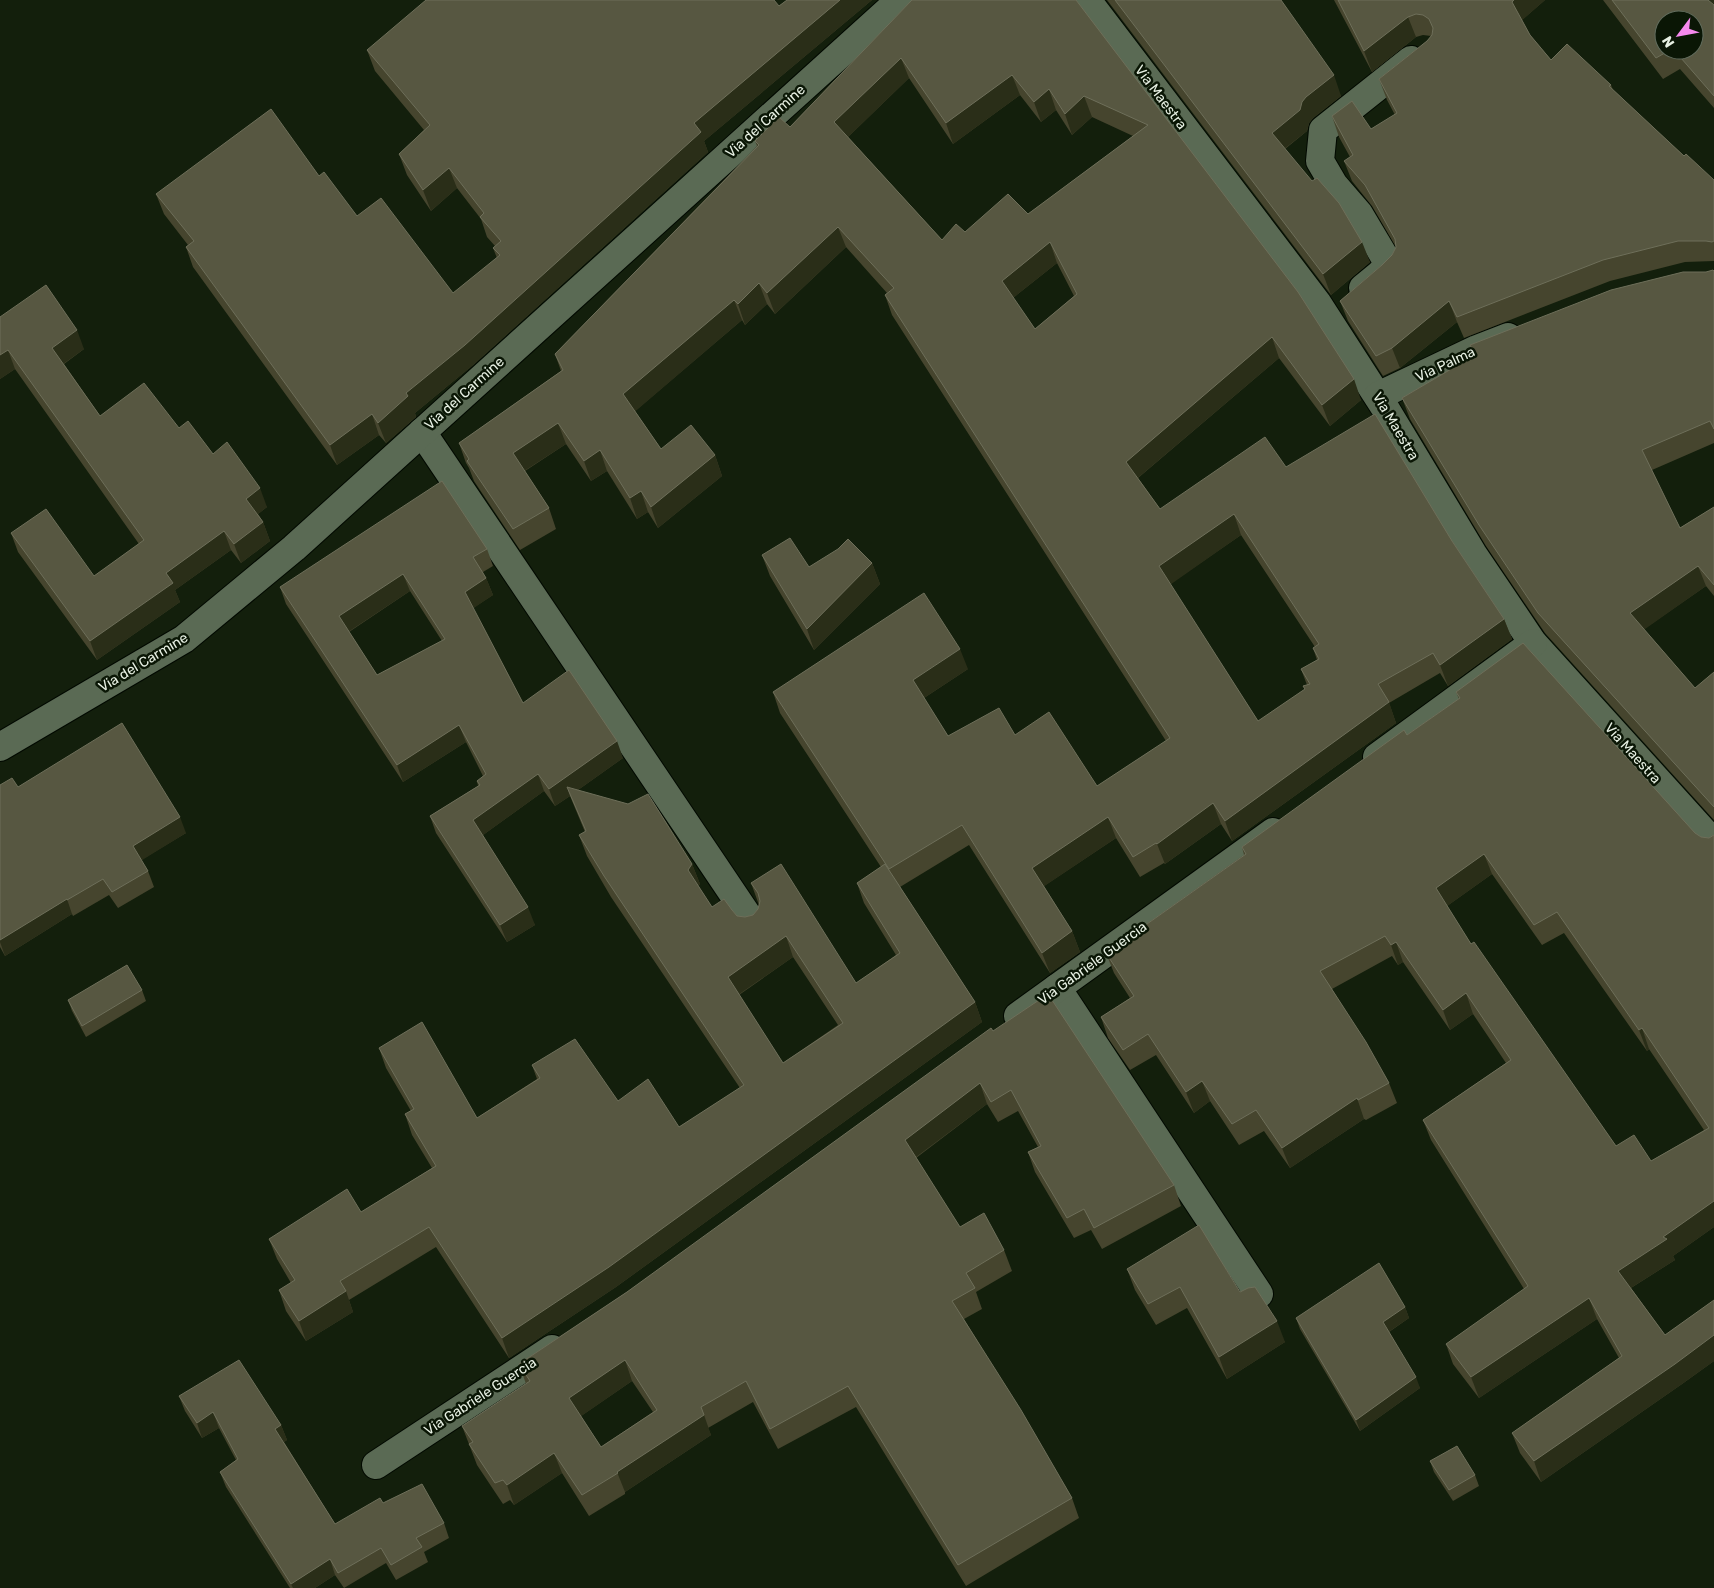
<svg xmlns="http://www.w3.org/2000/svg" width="1714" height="1588" font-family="Rubik,sans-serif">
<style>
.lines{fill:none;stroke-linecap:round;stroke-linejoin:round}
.minor-casing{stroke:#020900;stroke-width:30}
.minor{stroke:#5a6a54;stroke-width:28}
.wall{fill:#46452e;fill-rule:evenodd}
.shaded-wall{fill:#2a2e18}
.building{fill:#575741;stroke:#6e6f5a;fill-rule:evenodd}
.labels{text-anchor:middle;stroke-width:5;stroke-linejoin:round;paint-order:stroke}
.street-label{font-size:14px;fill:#e7f0e3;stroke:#0a1605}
</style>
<rect width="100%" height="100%" fill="#131f0c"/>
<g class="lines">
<defs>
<g id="minor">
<path d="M1087,0L1318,304L1385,408L1473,554L1533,643L1714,843"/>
<path d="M1363,288L1380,274L1388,265L1384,256L1359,214L1334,185L1320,161L1323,130L1411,60"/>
<path d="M1378,396L1477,349L1508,337"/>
<path d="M422,432L752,922"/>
<path d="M0,747L184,639L294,548L900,0"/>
<path d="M1377,757L1533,643"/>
<path d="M1057,988L1259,1294"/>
<path d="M1018,1016L1273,832"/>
<path d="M376,1465L552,1349"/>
</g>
</defs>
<!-- minor casing -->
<use href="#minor" class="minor-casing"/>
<!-- minor -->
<use href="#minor" class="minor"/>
</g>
<!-- wall -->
<g class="wall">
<path d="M787,0H872L704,141L708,152L473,365L415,413L416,417L386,443L379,435L337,465L193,267L186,247L188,245L164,214L156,194L319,176L357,216L453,293L497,258L493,248L495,246L487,237L481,219L457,188L431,211L407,175L399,154L424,130L375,71L367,50L779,6Z"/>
<path d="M912,0H1076L1361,400L1330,426L1279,358L1138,478L1160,509L1286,467L1452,541L1504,619L1512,639L1448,686L1440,673L1389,703L1396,723L1232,841L1221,824L1165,864L1164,863L1140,877L1116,838L1044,886L1072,931L1080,952L1050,973L969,845L900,887L975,1002L982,1022L616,1287L509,1358L436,1247L349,1300L353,1312L306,1341L286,1311L279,1290L291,1283L277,1259L269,1239L361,1212L432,1168L412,1135L405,1114L411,1111L386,1068L379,1048L477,1118L537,1079L532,1065L679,1127L740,1088L611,897L587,856L579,835L585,832L570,796L555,806L544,791L483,835L535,925L507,942L436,833L430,816L478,786L477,781L483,776L466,742L403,782L286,604L280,587L487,549L493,566L483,572L486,578L493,595L473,608L523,703L623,758L578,790L692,864L700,884L698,886L712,907L732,910L737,916L745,917L753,915L758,909L759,905L751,883L856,983L896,955L864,903L857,883L881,867L780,713L773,692L968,669L924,698L948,736L1015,735L1097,786L1166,741L892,315L885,295L887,293L846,247L775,314L767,304L745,325L742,320L635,411L661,449L715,455L722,476L658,528L648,512L637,519L607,471L591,481L566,444L525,471L549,508L556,529L520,550L474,481L469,468L466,463L459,443L561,371L555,354L757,146L755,141L790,127ZM909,78L953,144L1020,95L1041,122L1056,110L1072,135L1092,117L1133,136L1028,214L965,232L942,240L848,137ZM1057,263L1074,296L1035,329L1013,298ZM1241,535L1315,647L1313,648L1317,660L1301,669L1307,685L1303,686L1305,690L1258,721L1170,584ZM410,591L442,641L377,675L349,632ZM793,957L838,1025L783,1063L739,995Z"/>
<path d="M1107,0H1281L1341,96L1313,118L1309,123L1307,131L1285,149L1370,262L1331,295Z"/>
<path d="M1334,0H1545L1522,20L1530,35L1551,60L1611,85L1613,90L1684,156L1714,180V261L1685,262L1610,281L1464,338L1457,322L1400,368L1383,376L1348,321L1340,301L1382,265L1392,255L1396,247L1372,206L1352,181L1344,161L1350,157L1339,137L1332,116L1371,129L1395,115L1387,100L1379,79L1427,41L1431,36L1423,35L1416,37L1372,72Z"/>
<path d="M1603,0H1714V108L1680,69L1663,79ZM1694,20V50H1664Z"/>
<path d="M1714,271V443L1652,470L1680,528L1714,507V596L1706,586L1644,629L1695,688L1714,672V820L1545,633L1486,546L1410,419L1402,398L1474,356L1470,345L1706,272Z"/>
<path d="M0,317L84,349L64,364L100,416L179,428L213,454L267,507L258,514L263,522L270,541L241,563L231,550L175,590L180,602L97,660L18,552L11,533L94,576L139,544L15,369L0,379Z"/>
<path d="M762,555L809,567L872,563L880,584L814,650L770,576Z"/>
<path d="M1456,692L1701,837L1709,838L1714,835V1227L1673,1256L1675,1260L1631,1288L1665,1335L1714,1300V1361L1682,1384L1541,1482L1520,1453L1512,1433L1619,1358L1597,1319L1479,1398L1453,1364L1446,1344L1524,1289L1431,1140L1423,1120L1506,1063L1473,1014L1450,1030L1403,962L1398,965L1392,956L1332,989L1389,1083L1397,1103L1366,1120L1364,1119L1290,1168L1264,1131L1239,1145L1210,1101L1194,1113L1156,1055L1130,1070L1108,1038L1101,1017L1130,998L1114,973L1106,953L1244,855L1242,847L1407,735L1459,699ZM1492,874L1542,945L1564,933L1647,1051L1649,1049L1704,1130L1651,1161L1616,1146L1471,944L1447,906Z"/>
<path d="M0,785L18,787L186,833L141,860L148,871L154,887L118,908L109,895L73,916L72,914L5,956L0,947Z"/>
<path d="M142,990L146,1001L86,1037L72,1011L68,1000Z"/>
<path d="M993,1031L1174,1185L1181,1206L1102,1249L1091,1230L1074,1238L1035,1172L1028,1152L1038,1147L1018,1111L998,1122L987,1104L916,1158L960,1227L1004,1250L1012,1271L976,1292L982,1309L964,1319L1072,1498L1079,1518L966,1586L856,1407L778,1449L753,1402L708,1428L711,1435L625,1492V1494L589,1516L562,1473L514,1505L510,1500L503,1504L477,1465L462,1426L526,1384L519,1364L627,1292ZM632,1381L653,1412L601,1447L581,1416Z"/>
<path d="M1127,1269L1240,1292L1285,1342L1227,1379L1187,1308L1156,1325L1135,1290Z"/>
<path d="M1405,1307L1409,1318L1389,1332L1420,1388L1360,1431L1300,1329L1296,1318Z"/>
<path d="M179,1396L281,1425L287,1440L284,1442L335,1524L383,1503L444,1523L449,1538L424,1552L428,1562L396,1580L386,1563L344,1588L335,1575L315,1588H290L226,1487L220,1472L236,1460L219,1428L202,1438L185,1411Z"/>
<path d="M1430,1461L1475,1475L1479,1486L1453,1501L1434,1472Z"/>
</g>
<!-- shaded-wall -->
<g class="shaded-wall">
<path d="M840,0H872L704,141L708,152L473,365L415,413L416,417L386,443L378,423L406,393L694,123Z"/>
<path d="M1514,0H1545L1519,23L1512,2Z"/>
<path d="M1707,0H1714V20Z"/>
<path d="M1408,17L1416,37L1372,72L1364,51Z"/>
<path d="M901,58L909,78L842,143L834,122Z"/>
<path d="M1012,75L1020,95L953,144L946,123Z"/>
<path d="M1334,75L1341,96L1313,118L1309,123L1307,131L1279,153L1272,133L1306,97Z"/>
<path d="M1049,89L1056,110L1041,122L1034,102Z"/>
<path d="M1084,96L1092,117L1072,135L1065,114Z"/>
<path d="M449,168L457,188L431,211L423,190Z"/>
<path d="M838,227L846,247L775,314L767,293Z"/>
<path d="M1050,242L1057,263L1009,301L1002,281Z"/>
<path d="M1362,242L1370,262L1331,295L1323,274Z"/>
<path d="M759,283L767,304L745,325L738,304Z"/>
<path d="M734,300L742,320L631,415L623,394Z"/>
<path d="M1449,301L1457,322L1400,368L1392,348Z"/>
<path d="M77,330L84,349L59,367L52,348Z"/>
<path d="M1272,337L1279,358L1133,482L1126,462Z"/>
<path d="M8,350L15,369L0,379V355Z"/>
<path d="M1354,379L1361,400L1330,426L1322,405Z"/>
<path d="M372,414L379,435L337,465L330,445Z"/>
<path d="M558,423L566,444L521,473L513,453Z"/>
<path d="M600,450L607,471L591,481L584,461Z"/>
<path d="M715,455L722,476L658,528L651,507Z"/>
<path d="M260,488L267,507L253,518L246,499Z"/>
<path d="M641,491L648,512L637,519L630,498Z"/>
<path d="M1234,514L1241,535L1167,587L1159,566Z"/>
<path d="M263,522L270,541L241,563L234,544Z"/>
<path d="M224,531L231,550L175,590L180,602L97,660L90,641L166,573Z"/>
<path d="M872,563L880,584L814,650L807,629Z"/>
<path d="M1698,566L1706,586L1638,634L1630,613Z"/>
<path d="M403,574L410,591L345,634L339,616Z"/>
<path d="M486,578L493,595L471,610L465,592Z"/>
<path d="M1504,619L1512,639L1448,686L1440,665Z"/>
<path d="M960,649L968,669L921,700L913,680Z"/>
<path d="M1389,702L1396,723L1232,841L1225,821Z"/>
<path d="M459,725L466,742L403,782L397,765Z"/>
<path d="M617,741L623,758L571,795L567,787L570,796L555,806L549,789Z"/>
<path d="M538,774L544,791L479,838L473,820Z"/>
<path d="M1213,803L1221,824L1165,864L1157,844Z"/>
<path d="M180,817L186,833L139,862L133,846Z"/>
<path d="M1108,817L1116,838L1040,889L1032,868Z"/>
<path d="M1484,854L1492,874L1443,909L1436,888Z"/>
<path d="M692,864L700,884L695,890L688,870Z"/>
<path d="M67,899L72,914L5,956L0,942V940Z"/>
<path d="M528,907L535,925L507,942L500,925Z"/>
<path d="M1072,931L1080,952L1050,973L1042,953Z"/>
<path d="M786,936L793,957L735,997L728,977Z"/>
<path d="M1396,942L1403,962L1398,965L1391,945Z"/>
<path d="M1466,993L1473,1014L1450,1030L1443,1010Z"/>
<path d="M975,1002L982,1022L616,1287L509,1358L502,1338Z"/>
<path d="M1642,1028L1649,1049L1647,1051L1639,1030Z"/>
<path d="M1202,1081L1210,1101L1194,1113L1186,1092Z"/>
<path d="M980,1083L987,1104L912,1160L905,1140Z"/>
<path d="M1357,1098L1364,1119L1290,1168L1282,1148Z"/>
<path d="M1714,1201V1227L1673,1256L1675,1260L1626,1291L1618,1271L1663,1237Z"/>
<path d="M346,1291L353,1312L306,1341L299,1321Z"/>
<path d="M1589,1298L1597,1319L1479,1398L1471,1377Z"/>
<path d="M1405,1307L1409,1318L1387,1333L1383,1322Z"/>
<path d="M1277,1321L1285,1342L1227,1379L1219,1357Z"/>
<path d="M1714,1335V1361L1682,1384L1541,1482L1534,1461Z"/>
<path d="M625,1360L632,1381L577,1419L569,1398Z"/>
<path d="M1416,1377L1420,1388L1360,1431L1356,1420Z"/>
<path d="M213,1412L219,1428L202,1438L197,1423Z"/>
<path d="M704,1415L711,1435L625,1492L617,1472Z"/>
<path d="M281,1425L287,1440L281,1444L275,1429Z"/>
<path d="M554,1453L562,1473L514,1505L507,1485Z"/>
<path d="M330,1559L335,1575L315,1588H293L291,1584Z"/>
</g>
<!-- building -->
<g class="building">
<path d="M426,0H774L779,6L787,0H840L694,123L701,132L465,345L406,393L408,396L378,423L372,414L330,445L186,247L194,241L156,194L271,109L319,176L324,172L357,216L381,198L453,293L500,255L493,248L501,241L480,217L484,213L449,168L423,190L399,154L430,125L367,50Z"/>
<path d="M912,0H1076L1298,292L1354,379L1322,405L1272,337L1126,462L1160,509L1265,437L1286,467L1375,414L1452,541L1504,619L1440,665L1433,653L1378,684L1389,702L1225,821L1213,803L1157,844L1156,843L1133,857L1108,817L1032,868L1072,931L1042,953L962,825L889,869L773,692L924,593L960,649L913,680L948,736L999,708L1015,735L1049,712L1097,786L1170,738L885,295L894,288L838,227L767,293L759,283L738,304L734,300L623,394L661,449L691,425L715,455L651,507L641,491L630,498L600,450L584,461L558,423L513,453L549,508L513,529L467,461L469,459L459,443L563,370L555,354L759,145L755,141L779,117L790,127ZM901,58L946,123L1012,75L1034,102L1049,89L1065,114L1084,96L1148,125L1028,214L1008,194L965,232L956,224L942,240L834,122ZM1050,242L1077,294L1035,329L1002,281ZM1234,514L1319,644L1313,648L1319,659L1301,669L1310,684L1303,686L1305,689L1258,721L1159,566Z"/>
<path d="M1115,0H1281L1334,75L1306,97L1302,102L1300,110L1272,133L1312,181L1317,178L1339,203L1362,242L1323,274Z"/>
<path d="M1338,0H1514L1512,2L1530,35L1551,60L1567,44L1611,85L1609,86L1684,156L1686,154L1714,180V241L1712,242L1706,241H1678L1603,260L1457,317L1449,301L1392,348L1376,356L1340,301L1382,265L1392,255L1396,247L1395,239L1365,185L1344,161L1353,155L1332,116L1352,101L1371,129L1397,113L1379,79L1427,41L1432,35L1433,28L1429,19L1423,15L1416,14L1408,17L1364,51Z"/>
<path d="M1612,0H1708L1714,5V96L1674,50H1694V20H1664V50H1670L1656,58Z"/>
<path d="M1713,270L1714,271V429L1710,421L1642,450L1680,528L1714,507V585L1698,566L1630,613L1695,688L1714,672V807L1538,613L1479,525L1402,398L1475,355L1470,345L1611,290L1683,272H1706Z"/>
<path d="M46,285L77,330L52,348L100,416L144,383L179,428L188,421L213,454L227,442L260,488L246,499L263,522L234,544L224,531L166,573L173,583L90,641L11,533L46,509L94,576L144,540L8,350L0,355V317Z"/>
<path d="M442,481L487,549L473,557L486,578L465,592L523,703L569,670L617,741L549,789L538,774L473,820L528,907L500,925L430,816L480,785L477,781L486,774L459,725L397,765L280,587ZM403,574L445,639L377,675L339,616Z"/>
<path d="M790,538L809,567L838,549L848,539L872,563L807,629L762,555Z"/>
<path d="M1523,643L1695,833L1701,837L1709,838L1714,835V1201L1663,1237L1667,1239L1618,1271L1665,1335L1714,1300V1335L1675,1364L1534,1461L1512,1433L1622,1356L1589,1298L1471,1377L1446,1344L1528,1286L1423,1120L1511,1060L1466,993L1443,1010L1396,942L1391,945L1385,936L1320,971L1366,1042L1389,1083L1358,1100L1357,1098L1282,1148L1256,1110L1232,1124L1202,1081L1186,1092L1148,1034L1123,1050L1101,1017L1134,996L1106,953L1246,854L1242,847L1404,730L1407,735L1460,698L1456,692ZM1484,854L1534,925L1557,912L1639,1030L1642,1028L1709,1128L1651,1161L1634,1135L1616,1146L1474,942L1471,944L1436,888Z"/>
<path d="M122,723L180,817L133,846L148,871L112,892L103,879L67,900V899L0,940V785L12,778L18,787Z"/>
<path d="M567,787L628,804L648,794L692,864L688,870L712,907L724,899L732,910L737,916L745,917L753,915L758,909L760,901L758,893L751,883L781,864L856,983L900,953L857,883L885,864L975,1002L609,1267L502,1338L429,1227L340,1281L346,1291L299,1321L279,1290L295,1280L269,1239L347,1189L361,1212L436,1166L405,1114L414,1109L379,1048L422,1022L477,1118L540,1078L532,1065L575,1039L618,1101L648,1079L679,1127L744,1085L604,876L579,835L586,831ZM786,936L843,1023L783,1063L728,977Z"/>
<path d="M127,965L142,990L82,1026L68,1000Z"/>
<path d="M1048,994L1174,1185L1094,1228L1084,1209L1067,1218L1028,1152L1041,1146L1011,1090L991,1102L980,1083L905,1140L960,1227L984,1213L1004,1250L966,1273L975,1288L952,1301L1021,1410L1072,1498L958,1565L848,1386L770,1429L746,1381L701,1407L704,1415L617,1472L618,1473L582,1495L554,1453L507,1485L503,1480L495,1483L469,1444L473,1442L462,1426L530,1381L519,1364L627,1292L991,1028L993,1031ZM625,1360L657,1410L601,1447L569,1398Z"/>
<path d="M1199,1225L1240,1292L1248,1288L1255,1287L1277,1321L1219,1357L1180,1287L1148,1304L1127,1269Z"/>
<path d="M1379,1263L1405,1307L1383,1322L1416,1377L1356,1420L1296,1318Z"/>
<path d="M239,1360L281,1425L275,1429L335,1524L380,1498L383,1503L422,1484L444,1523L416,1538L422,1547L391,1565L381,1548L338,1573L330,1559L291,1584L220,1472L238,1459L213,1412L197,1423L179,1396Z"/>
<path d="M1457,1446L1475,1475L1449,1490L1430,1461Z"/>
</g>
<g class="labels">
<!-- street labels -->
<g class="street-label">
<text transform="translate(1161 97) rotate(53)" y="5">Via Maestra</text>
<text transform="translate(765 121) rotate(-42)" y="5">Via del Carmine</text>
<text transform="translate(1445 364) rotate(-25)" y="5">Via Palma</text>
<text transform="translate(464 393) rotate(-42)" y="5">Via del Carmine</text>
<text transform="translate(1396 426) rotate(59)" y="5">Via Maestra</text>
<text transform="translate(143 662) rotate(-31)" y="5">Via del Carmine</text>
<text transform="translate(1633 753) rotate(48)" y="5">Via Maestra</text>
<text transform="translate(1092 963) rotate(-36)" y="5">Via Gabriele Guercia</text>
<text transform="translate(480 1396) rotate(-33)" y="5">Via Gabriele Guercia</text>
</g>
</g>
<!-- north arrow -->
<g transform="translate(1679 35) rotate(238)"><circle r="24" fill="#0a1605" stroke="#626d5e"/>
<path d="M0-4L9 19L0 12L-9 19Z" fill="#f689ee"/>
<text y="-8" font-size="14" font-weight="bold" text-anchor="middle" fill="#e7f0e3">N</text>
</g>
</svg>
